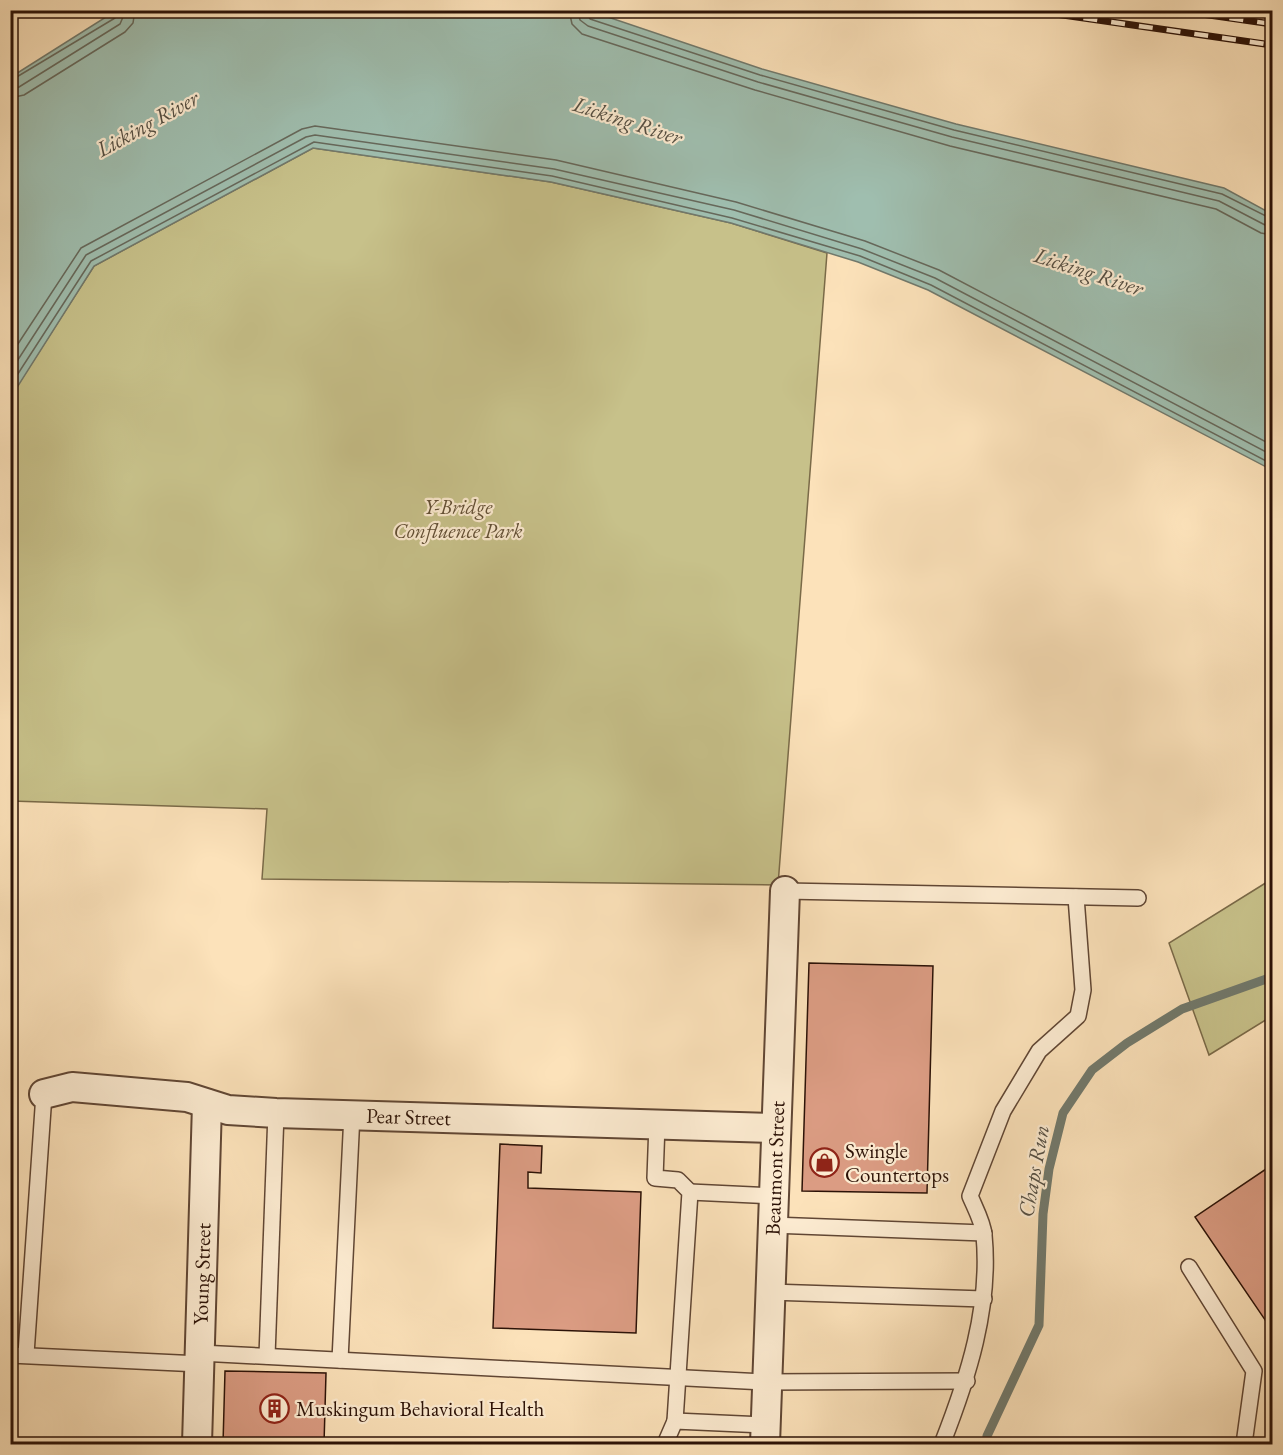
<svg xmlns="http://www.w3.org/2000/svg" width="1283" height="1455" font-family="'EB Garamond',serif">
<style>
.green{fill:#c7c18a;stroke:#7a6a48;stroke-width:1.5}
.water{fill:#9fbeaf;stroke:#71796c;stroke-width:1.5}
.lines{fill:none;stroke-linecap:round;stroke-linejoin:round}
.shore{stroke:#66685b;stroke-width:1.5}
.stream{stroke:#71796c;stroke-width:9}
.building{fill:#db9c83;stroke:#2c1207;stroke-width:1.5}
.service-casing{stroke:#604634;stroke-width:18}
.minor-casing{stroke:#604634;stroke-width:32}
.service{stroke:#fdecd2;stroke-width:15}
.minor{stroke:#fdecd2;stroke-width:28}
.rail-casing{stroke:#2c1207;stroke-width:7}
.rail{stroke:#fdecd2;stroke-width:4.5;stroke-dasharray:14;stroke-linecap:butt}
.labels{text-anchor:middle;stroke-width:4.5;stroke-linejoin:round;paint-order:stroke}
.park-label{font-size:21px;font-style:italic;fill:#624f35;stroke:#fdecd2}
.street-label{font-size:21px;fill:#2c1207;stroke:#fdecd2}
.poi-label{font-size:21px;fill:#2c1207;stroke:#fdecd2;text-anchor:start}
.water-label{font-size:22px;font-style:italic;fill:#544e42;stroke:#fdecd2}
</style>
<rect width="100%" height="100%" fill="#fce2ba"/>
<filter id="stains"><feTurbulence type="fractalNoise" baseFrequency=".00333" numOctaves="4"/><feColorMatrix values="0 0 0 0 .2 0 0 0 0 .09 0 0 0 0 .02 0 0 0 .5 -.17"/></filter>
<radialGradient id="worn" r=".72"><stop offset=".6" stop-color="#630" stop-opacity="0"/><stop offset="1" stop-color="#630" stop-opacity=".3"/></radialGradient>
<!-- green -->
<g class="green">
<path d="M313,148L551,182L731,223L827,253L778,885L262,879L267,809L11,801L10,397L94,266Z"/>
<path d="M1272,879V1016L1209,1055L1169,943Z"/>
</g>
<!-- water -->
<path class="water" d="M117,10L578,11L602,15L762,69L956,124L1224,188L1272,214V470L928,290L858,262L731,223L551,182L313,148L94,266L11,397V77Z"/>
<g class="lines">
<!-- shore -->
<g class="shore">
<path d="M569,10L572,24L582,34L755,90L950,146L1216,209L1261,233L1272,235"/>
<path d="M578,10L580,20L588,26L758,82L952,137L1219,201L1265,225L1272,226"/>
<path d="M585,10L590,19L760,75L954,130L1222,194L1272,219"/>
<path d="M10,81L115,18L119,10"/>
<path d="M10,89L19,87L120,24L126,10"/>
<path d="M10,98L24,95L125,32L133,23L135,10"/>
<path d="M10,356L81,248L302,129L315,126L556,160L736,202L865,241L939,270L1272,445"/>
<path d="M10,372L86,255L306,137L315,135L554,169L734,210L862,249L935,278L1272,455"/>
<path d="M10,386L91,261L314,142L552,176L732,218L860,256L931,285L1272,464"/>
</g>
<!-- stream -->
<path class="stream" d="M986,1444L987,1436L1039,1325L1043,1214L1049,1169L1063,1113L1092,1070L1127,1043L1182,1009L1272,977"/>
</g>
<!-- building -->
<g class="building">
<path d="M809,963L933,966L927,1193L802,1191Z"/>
<path d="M500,1144L542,1146L541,1173L528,1172V1188L641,1192L636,1333L493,1328Z"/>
<path d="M1272,1165V1330L1195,1217Z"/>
<path d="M225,1371L326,1373L324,1444H223Z"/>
</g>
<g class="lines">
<defs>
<g id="service">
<path d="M785,891L1138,898"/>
<path d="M657,1124L655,1178L678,1180L690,1192L675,1421"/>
<path d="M690,1192L773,1196"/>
<path d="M772,1225L984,1233"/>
<path d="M1189,1267L1254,1371L1244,1444"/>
<path d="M770,1292L984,1299"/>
<path d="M200,1353L765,1382L967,1381"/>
<path d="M26,1354L44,1094"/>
<path d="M10,1355L200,1364"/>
<path d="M267,1356L276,1113"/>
<path d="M340,1360L352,1114"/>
<path d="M665,1444L675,1421L765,1425"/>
<path d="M942,1444C968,1378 991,1307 984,1235C983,1222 975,1208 970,1196L1003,1111L1039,1051L1078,1016L1083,990L1076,897"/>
</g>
<g id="minor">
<path id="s1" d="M44,1094L72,1087L187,1097L228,1110L276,1113L776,1128"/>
<path id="s2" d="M197,1444L207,1104"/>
<path id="s3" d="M765,1444L785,891"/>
</g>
</defs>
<!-- service casing -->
<use href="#service" class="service-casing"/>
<!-- minor casing -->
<use href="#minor" class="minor-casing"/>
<!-- service -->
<use href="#service" class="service"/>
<!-- minor -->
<use href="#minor" class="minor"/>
<defs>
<g id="rail">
<path d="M1028,10L1272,45"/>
<path d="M1174,10L1272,24"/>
</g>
</defs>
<!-- rail casing -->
<use href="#rail" class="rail-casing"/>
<!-- rail -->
<use href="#rail" class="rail"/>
</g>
<!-- icons -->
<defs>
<symbol id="shop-ring" viewBox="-11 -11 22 22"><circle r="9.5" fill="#fdecd2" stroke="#8f2418" stroke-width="1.5"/><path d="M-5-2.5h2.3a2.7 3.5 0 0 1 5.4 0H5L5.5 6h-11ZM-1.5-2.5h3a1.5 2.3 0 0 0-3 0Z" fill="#8f2418"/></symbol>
<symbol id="building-ring" viewBox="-11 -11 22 22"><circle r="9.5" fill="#fdecd2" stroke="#8f2418" stroke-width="1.5"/><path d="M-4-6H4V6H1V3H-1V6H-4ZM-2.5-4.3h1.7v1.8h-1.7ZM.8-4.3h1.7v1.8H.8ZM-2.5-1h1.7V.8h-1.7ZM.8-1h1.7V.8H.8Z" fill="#8f2418"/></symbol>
</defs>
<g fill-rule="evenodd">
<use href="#shop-ring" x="808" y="1146" width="33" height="33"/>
<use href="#building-ring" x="258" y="1392" width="33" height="33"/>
</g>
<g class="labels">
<!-- park labels -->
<g class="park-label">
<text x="458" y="514">Y-Bridge<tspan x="458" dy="24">Confluence Park</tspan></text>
</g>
<!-- street labels -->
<g class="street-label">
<text dy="7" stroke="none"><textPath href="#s1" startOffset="368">Pear Street</textPath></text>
<text dy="7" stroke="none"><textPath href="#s3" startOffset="276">Beaumont Street</textPath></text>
<text dy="7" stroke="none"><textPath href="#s2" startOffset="170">Young Street</textPath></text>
</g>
<!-- poi labels -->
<g class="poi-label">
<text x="845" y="1158">Swingle<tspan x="845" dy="24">Countertops</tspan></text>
<text x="296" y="1416">Muskingum Behavioral Health</text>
</g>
<!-- water labels -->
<g class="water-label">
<text transform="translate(628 120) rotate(18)" y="8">Licking River</text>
<text transform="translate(147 123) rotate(-29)" y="8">Licking River</text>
<text transform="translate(1089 271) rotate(18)" y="8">Licking River</text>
<text transform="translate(1033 1171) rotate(-80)" y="8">Chaps Run</text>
</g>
</g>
<!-- margin -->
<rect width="1283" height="1455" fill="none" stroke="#fce2ba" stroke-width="36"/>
<rect x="12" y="12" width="1259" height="1431" fill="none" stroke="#2c1207" stroke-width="3"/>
<rect x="18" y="18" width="1247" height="1419" fill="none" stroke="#2c1207" stroke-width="1.5"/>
<rect width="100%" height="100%" filter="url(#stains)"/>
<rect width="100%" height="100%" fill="url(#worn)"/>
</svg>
